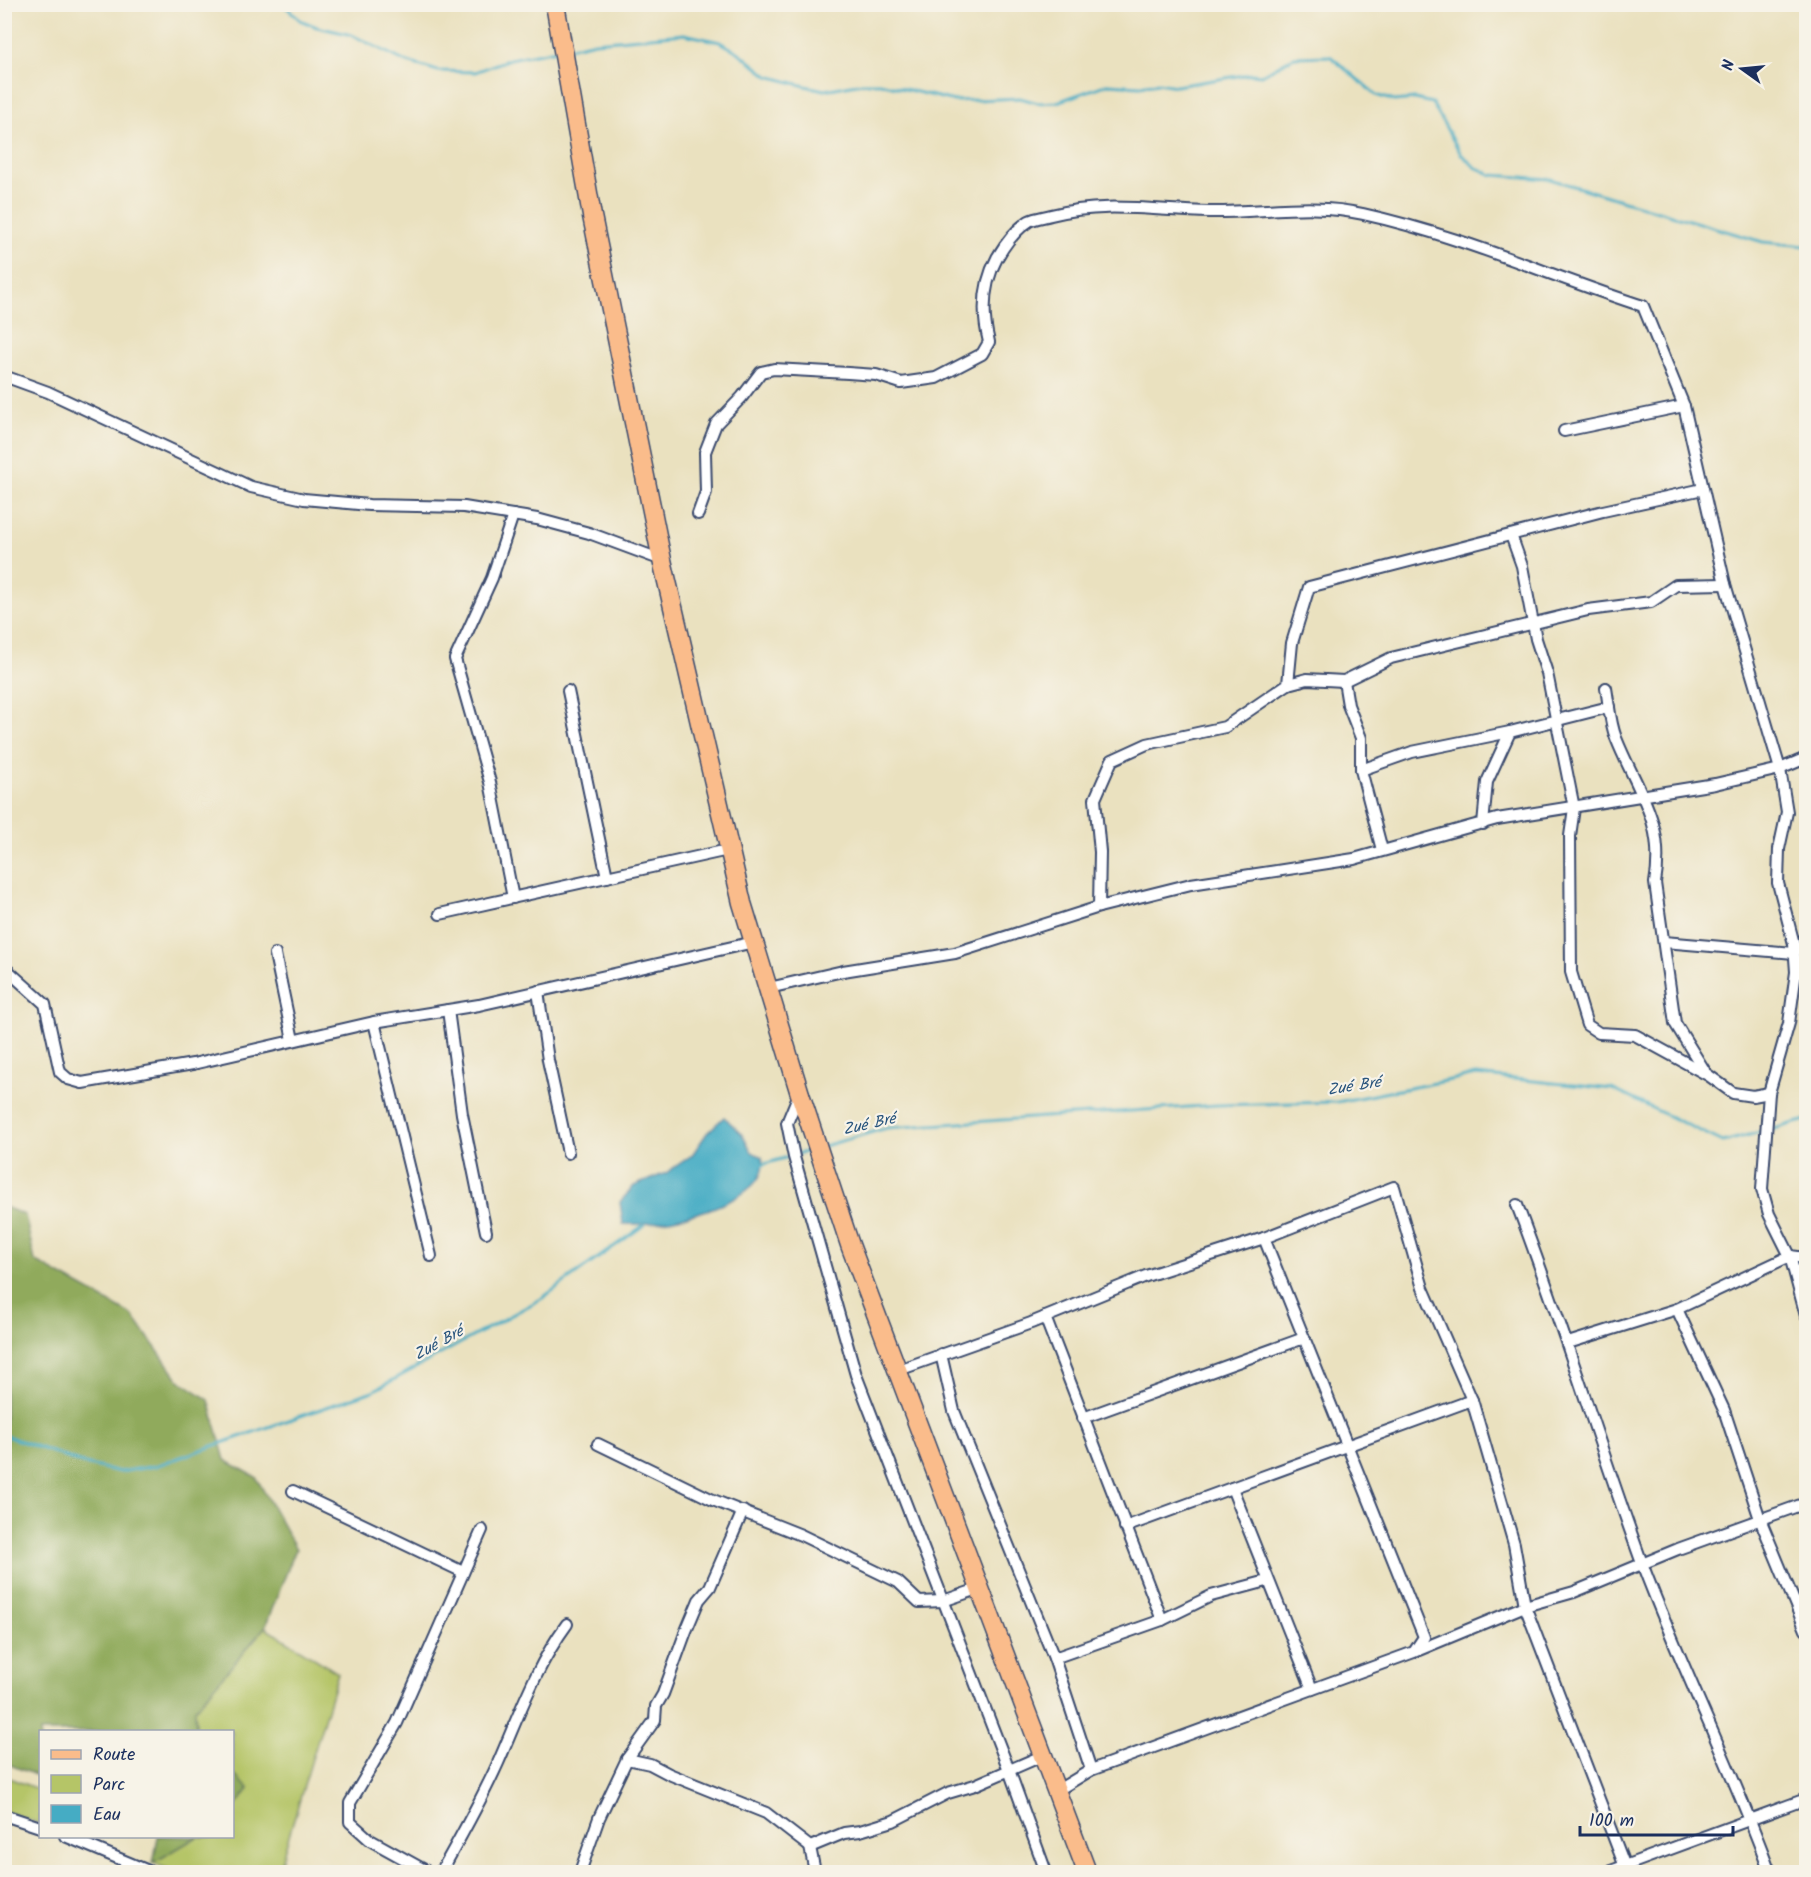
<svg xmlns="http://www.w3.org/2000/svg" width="1811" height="1877" font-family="Kalam,sans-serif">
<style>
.green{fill:#b5c567;stroke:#687a62;stroke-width:1.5}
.forest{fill:#90aa5c;stroke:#566c5d;stroke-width:1.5}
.water{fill:#45acc4;stroke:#306e91;stroke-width:1.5}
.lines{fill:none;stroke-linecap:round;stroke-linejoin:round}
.stream{stroke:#45acc4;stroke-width:3}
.street-casing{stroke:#3a4a6d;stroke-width:14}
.primary-casing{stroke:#3a4a6d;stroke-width:21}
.street{stroke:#fff;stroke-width:10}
.primary{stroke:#fabc8b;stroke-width:18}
.labels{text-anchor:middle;stroke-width:4.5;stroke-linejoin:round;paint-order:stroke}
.water-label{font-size:16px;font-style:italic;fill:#28547d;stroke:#f7f3e8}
</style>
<rect width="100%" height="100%" fill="#f7f3e8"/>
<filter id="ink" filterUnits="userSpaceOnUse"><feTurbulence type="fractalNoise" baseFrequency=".0167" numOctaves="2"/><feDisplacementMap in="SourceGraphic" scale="12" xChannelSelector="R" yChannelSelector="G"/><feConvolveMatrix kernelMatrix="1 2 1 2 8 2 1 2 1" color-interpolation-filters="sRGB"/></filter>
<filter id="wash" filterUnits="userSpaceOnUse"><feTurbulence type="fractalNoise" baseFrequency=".008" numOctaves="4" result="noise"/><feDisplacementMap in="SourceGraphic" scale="24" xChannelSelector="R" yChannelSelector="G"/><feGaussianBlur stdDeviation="1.35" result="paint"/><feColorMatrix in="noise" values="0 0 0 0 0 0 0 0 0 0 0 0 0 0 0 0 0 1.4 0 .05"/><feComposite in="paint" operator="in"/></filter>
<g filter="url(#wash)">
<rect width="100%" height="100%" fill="#eae1bf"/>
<!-- green -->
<g class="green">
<path d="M265,1627L338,1673L278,1872H176L153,1863L197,1837L232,1836L233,1809L249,1789L233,1774L232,1732L196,1731L195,1709Z"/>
<path d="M4,1776L40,1790V1824L5,1811Z"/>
</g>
<!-- forest -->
<g class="forest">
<path d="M5,1207L25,1215L35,1261L132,1315L179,1380L209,1400L225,1460L256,1477L296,1549L265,1627L195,1709L196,1731L40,1732V1777L5,1763Z"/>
<path d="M233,1774L249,1789L233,1809Z"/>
<path d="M158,1837V1836L197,1837L153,1863Z"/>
</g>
<!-- water -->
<path class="water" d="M724,1117L742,1134L752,1152L762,1157C774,1204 656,1227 623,1224L620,1202L634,1186L666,1173L692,1155L707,1133Z"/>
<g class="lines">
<!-- stream -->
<g class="stream">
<path d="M283,4L300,20L317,27L352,35L404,61L438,71L475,72L510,59L556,50"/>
<path d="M568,48L595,42L684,34L720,42L738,52L768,76L805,86L825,90L862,83H880L954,101L1020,98L1038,103L1057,102L1108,84L1140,86L1158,83L1176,86L1251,74L1262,75L1294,57L1330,56L1376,95L1394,101L1415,99L1432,103L1461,154L1475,167L1492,175L1550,179L1763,242L1806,246"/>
<path d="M1770,1130L1806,1120"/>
<path d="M824,1146L887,1128L1217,1105L1337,1102L1476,1075L1612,1089L1723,1142L1764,1131"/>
<path d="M761,1165L812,1150"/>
<path d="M4,1435L85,1464L120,1472L155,1466L373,1391L541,1299L644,1225"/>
</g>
</g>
</g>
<g filter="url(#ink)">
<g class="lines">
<defs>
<g id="street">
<path d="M4,376L48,392L251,487L304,499L369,505L464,507L537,519L589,533L662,560"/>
<path d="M1564,431L1684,406"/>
<path d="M698,514L706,492L705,452L716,424L742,397L761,372L774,369L848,373L876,375L901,383L936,378L982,354L989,342C982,314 983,284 997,258C1005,244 1015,230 1029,221C1035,218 1044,217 1051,215C1104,201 1156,211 1209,212C1260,213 1313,202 1363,214C1459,235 1550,276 1643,306L1684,406L1725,584L1780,769L1787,812L1779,849L1778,883L1794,944L1796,972L1789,1023L1769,1093L1762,1189L1769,1214L1790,1256L1806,1316"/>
<path d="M513,515L492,578L455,659L490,782L513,898"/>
<path d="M1511,535L1522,566L1536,639L1547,673L1574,808L1570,836L1571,972L1587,1025L1599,1033L1635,1035L1708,1075L1733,1093L1753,1096L1769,1093"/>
<path d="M1344,681L1348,705L1361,738V770L1382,850"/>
<path d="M1288,684L1307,679L1344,681L1391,658L1588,610L1651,602L1676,585L1725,584"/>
<path d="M1606,688C1609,705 1610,723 1616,738C1637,791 1666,822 1655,883L1675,1023L1704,1070"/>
<path d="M568,691L607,877"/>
<path d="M1361,770L1412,752L1510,732"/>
<path d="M1483,824L1487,782L1510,732L1609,707"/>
<path d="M1099,907L1100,852L1095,799L1112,760L1147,744L1225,727L1288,684L1292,643L1309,587L1603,511L1703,489"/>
<path d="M440,914L728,850"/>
<path d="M1664,942L1794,953"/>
<path d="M275,954L293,1040"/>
<path d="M5,968L45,1004L60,1072L68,1079L82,1083L193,1064L374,1022L479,1005L754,942"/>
<path d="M769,988L843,971L955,953L1099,907L1191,884L1354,859L1497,819L1715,784L1780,769L1806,758"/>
<path d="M538,991L548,1060L568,1153"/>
<path d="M448,1010L462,1114L486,1232"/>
<path d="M374,1022L431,1256"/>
<path d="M799,1094L787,1123L794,1157L856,1375L1009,1770L1046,1872"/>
<path d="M1517,1205C1563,1324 1599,1446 1643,1566C1682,1669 1732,1768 1770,1872"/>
<path d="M1677,1309L1724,1410L1760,1519L1806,1630"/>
<path d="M1045,1317L1162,1620"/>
<path d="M1568,1343L1677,1309L1790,1256L1806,1258"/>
<path d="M941,1354L954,1411L1054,1658L1091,1770"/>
<path d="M896,1371L1031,1323L1146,1276L1264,1238"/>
<path d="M1083,1418L1304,1338"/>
<path d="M598,1444L713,1500L801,1535L898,1582L919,1602L943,1601L978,1589"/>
<path d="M1232,1488L1312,1689"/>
<path d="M293,1491L463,1572"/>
<path d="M1125,1527L1472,1400"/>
<path d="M1054,1658L1162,1620L1211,1596L1267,1581"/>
<path d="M627,1759L650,1764L669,1774L766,1813L810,1847L844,1833L860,1831L893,1821L948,1793L975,1785L1044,1755"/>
<path d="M1058,1790L1091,1770L1414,1652L1525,1606L1514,1544L1472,1400L1423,1288L1394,1187L1264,1238L1424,1637L1414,1652"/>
<path d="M4,1815L40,1827"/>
<path d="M65,1836L151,1872"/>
<path d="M810,1847L815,1872"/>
<path d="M428,1872L370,1840L350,1822V1803L397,1723L482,1530"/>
<path d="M441,1872C461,1836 481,1801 498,1763C519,1715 536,1666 567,1624"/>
<path d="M580,1872L599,1818L627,1759L655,1720L656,1706L663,1694L686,1631L699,1600L710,1587L743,1511"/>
<path d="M1608,1872L1806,1799"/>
<path d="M1627,1872L1525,1606L1574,1592L1678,1549L1806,1503"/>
</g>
<path id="primary" d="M555,4L592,216L662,560L742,903L800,1094L850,1245L1087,1872"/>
</defs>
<!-- street casing -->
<use href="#street" class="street-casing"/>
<!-- primary casing -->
<use href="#primary" class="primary-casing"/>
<!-- street -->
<use href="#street" class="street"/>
<!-- primary -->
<use href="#primary" class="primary"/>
</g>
</g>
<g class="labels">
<!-- water labels -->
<g class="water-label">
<text transform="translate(1354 1085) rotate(-9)" y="6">Zué Bré</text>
<text transform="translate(869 1123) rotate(-13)" y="6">Zué Bré</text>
<text transform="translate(438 1342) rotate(-29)" y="6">Zué Bré</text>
</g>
</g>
<!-- margin -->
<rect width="1811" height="1877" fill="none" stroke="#f7f3e8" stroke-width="24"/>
<!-- legend -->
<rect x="39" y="1730" width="195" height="108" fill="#f7f3e8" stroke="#9fa5b1" stroke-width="1.5"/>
<rect x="51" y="1750" width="30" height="9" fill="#fabc8b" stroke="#9fa5b1" stroke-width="1.5"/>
<text x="93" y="1760" font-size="18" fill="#1b2f5e">Route</text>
<rect x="51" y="1775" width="30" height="18" fill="#b5c567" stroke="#9fa5b1" stroke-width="1.5"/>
<text x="93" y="1790" font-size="18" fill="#1b2f5e">Parc</text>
<rect x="51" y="1805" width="30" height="18" fill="#45acc4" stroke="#9fa5b1" stroke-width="1.5"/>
<text x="93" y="1820" font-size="18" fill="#1b2f5e">Eau</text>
<!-- north arrow -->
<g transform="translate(1742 69) rotate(285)" stroke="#f7f3e8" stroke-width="4.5" paint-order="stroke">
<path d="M0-4.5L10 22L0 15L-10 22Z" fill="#1b2f5e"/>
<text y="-9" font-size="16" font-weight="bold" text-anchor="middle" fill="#1b2f5e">N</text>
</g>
<!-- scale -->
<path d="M1580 1826v9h153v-9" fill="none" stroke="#1b2f5e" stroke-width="3"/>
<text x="1589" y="1826" font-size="18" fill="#1b2f5e" stroke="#f7f3e8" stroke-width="4.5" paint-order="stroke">100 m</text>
</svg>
